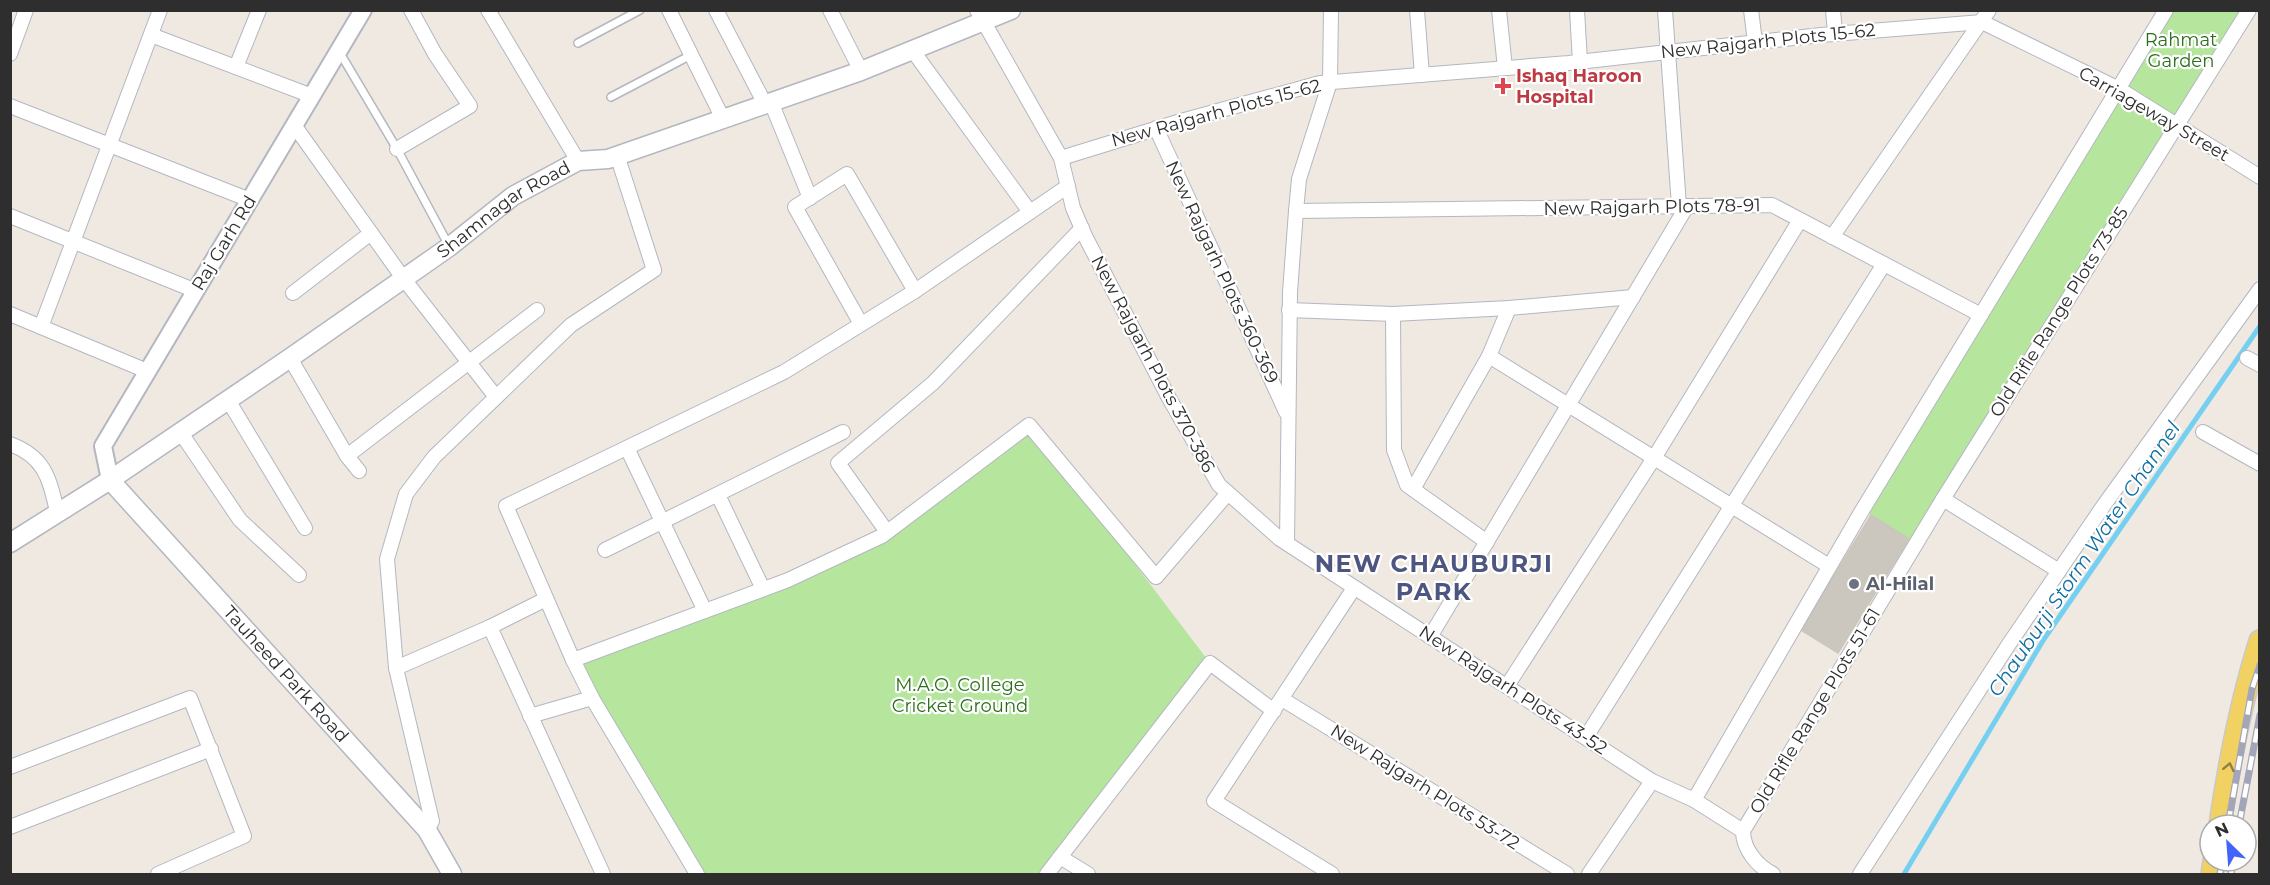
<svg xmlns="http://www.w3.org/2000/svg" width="2270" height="885" font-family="Montserrat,sans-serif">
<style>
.green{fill:#b6e59e}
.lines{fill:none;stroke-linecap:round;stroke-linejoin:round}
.stream{stroke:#75cff0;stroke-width:5}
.building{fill:#cbc7bf;stroke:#cbc5ba;stroke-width:1.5}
.service-casing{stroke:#b4b7c1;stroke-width:10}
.minor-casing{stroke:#b4b7c1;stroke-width:16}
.tertiary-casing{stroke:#b4b7c1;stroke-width:20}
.secondary-casing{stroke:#b4b7c1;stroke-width:21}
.primary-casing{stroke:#c9c9c9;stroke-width:24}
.service{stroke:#fff;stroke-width:7}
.minor{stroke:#fff;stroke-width:14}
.tertiary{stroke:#fff;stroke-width:16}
.secondary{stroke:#fff;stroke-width:18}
.primary{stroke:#f2d163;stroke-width:21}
.rail-casing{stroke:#a3a6b8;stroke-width:7}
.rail{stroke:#fff;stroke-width:4.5;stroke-dasharray:14;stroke-linecap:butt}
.oneway{stroke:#908048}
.health-dot{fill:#e0444e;stroke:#fff;stroke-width:2}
.worship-dot{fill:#6b7280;stroke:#fff;stroke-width:2}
.labels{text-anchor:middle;stroke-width:4.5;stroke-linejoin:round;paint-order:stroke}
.park-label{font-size:18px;fill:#2c6e1b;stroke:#fff}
.street-label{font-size:18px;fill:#2e2e2e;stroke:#fff}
.health-label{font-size:18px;font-weight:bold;fill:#be3a42;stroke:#fff;text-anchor:start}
.worship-label{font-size:18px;font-weight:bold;fill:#5b616d;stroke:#fff;text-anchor:start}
.water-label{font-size:20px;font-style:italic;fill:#0d6fa3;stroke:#fff}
.district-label{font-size:24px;font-weight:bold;letter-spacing:1.5px;fill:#4d5680;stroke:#fff}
</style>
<rect width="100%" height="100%" fill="#efe9e1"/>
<!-- green -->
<g class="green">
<path d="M2165,11H2246L1913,542L1863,510Z"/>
<path d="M1029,425L1210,663L1047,874H697L573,660L788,580L887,532Z"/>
</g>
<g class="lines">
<!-- stream -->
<path class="stream" d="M1904,874L2044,639L2260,326"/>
</g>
<!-- building -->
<path class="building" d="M1871,515L1909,539L1838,653L1801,630Z"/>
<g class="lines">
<defs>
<g id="service">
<path d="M578,43L640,10"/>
<path d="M340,53L397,149L448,244"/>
<path d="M611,97L691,55"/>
</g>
<g id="minor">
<path d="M488,10L578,161"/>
<path d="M669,10L723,119"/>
<path d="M716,10L765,104"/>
<path d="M830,10L861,71"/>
<path d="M977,10L1061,158L1073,208L1085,236L1169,398L1219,485L1280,539L1652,781L1694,800L1743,831"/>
<path d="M1417,10L1422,75"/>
<path d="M1499,10L1505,68"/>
<path d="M1577,10L1580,62"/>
<path d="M1665,10L1679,206"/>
<path d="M1751,10L1755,42"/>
<path d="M1833,10L1835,33"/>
<path d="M151,35L312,96"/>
<path d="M913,51L1030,212"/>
<path d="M10,54L26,10"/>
<path d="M236,67L259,10"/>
<path d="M771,102L810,198"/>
<path d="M10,106L250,200"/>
<path d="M294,125L403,278L496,397"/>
<path d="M1156,128L1286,412"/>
<path d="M397,149L470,106L435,54L411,10"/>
<path d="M1061,158L1181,121L1320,83L1569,63L1821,35L1982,22L2119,89L2260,177"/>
<path d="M1296,211L1772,205L1981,315"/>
<path d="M10,216L196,291"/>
<path d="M1832,237L1989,10"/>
<path d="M293,293L371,233"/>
<path d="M1289,310L1393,314L1509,308L1633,297"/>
<path d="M10,314L147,371"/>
<path d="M1393,314L1394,450L1407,485L1487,542"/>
<path d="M861,324L795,207L847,174L915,291"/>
<path d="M41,327L160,10"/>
<path d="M1489,356L1829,566"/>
<path d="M290,358L347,456L359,471"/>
<path d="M2247,358L2260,365"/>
<path d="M228,400L305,528"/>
<path d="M2203,432L2260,464"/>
<path d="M181,433L240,520L299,575"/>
<path d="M10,444C45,457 49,478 57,511"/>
<path d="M627,448L705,611"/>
<path d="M347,456L537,310"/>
<path d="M1413,489L1489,356L1509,308"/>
<path d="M718,495L763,589"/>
<path d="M1943,499L2059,571"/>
<path d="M887,532L838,463L933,383L1082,228"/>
<path d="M1287,543L1290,292L1296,211L1299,179L1330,82L1331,10"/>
<path d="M605,550L843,432"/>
<path d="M546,599L490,627L603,874"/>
<path d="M1430,637L1687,206"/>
<path d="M573,660L788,580L882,536L1029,425L1156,577L1228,493"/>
<path d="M396,668L490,627"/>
<path d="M1507,686L1654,458L1800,220"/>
<path d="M1282,699L1567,874"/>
<path d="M530,716L592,698"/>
<path d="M1586,737L1884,264"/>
<path d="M10,767L190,698L244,836L158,874"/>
<path d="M1694,800L1860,514L2166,10"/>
<path d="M10,827L211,749"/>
<path d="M427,830L432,821L396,668L387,559L406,494L434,457L571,325L654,270L617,155"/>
<path d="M1743,831L1943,499L2249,10"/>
<path d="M1743,831C1743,849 1757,866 1773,874"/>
<path d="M1060,857L1088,874"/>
<path d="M697,874L592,698L573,660L506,506L784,372L915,291L1068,186"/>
<path d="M1047,874L1210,663L1274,711"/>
<path d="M1332,874L1214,801L1354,588"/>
<path d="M1589,874L1652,781"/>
<path d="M1860,874L2009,644L2104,505L2260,289"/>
</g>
<path id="tertiary" d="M110,480L103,446L363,10"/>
<g id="secondary">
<path id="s1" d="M110,480L427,830L452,874"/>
<path id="s2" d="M10,543L110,480L290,358L449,247L513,196L578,161L608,159L861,71L1011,10"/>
</g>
<g id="primary">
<path d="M2220,825C2229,763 2241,701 2260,641"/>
<path d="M2212,874L2214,861"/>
</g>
</defs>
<!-- service casing -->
<use href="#service" class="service-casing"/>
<!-- minor casing -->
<use href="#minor" class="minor-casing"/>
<!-- tertiary casing -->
<use href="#tertiary" class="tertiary-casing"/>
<!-- secondary casing -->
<use href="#secondary" class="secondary-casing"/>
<!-- primary casing -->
<use href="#primary" class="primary-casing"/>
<!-- service -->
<use href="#service" class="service"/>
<!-- minor -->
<use href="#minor" class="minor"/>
<!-- tertiary -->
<use href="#tertiary" class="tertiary"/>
<!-- secondary -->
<use href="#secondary" class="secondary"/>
<!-- primary -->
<use href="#primary" class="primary"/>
<defs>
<g id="rail">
<path d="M2228,825L2252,689L2260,665"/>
<path d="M2239,825L2260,715"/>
<path d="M2220,874L2222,861"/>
<path d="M2231,874L2233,861"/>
</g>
</defs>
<!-- rail casing -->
<use href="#rail" class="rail-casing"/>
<!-- rail -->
<use href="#rail" class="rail"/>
</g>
<!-- one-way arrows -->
<defs><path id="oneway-chevron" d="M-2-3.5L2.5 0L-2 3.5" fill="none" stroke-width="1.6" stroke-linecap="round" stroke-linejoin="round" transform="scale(1.5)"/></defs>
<use class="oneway" href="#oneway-chevron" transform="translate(2229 767) rotate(-78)"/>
<!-- markers -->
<path class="health-dot" d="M1500 77h6v6h6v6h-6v6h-6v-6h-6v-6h6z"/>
<circle class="worship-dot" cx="1854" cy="584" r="6"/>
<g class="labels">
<!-- park labels -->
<g class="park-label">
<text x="2181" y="46">Rahmat<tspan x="2181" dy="21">Garden</tspan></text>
<text x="960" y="691">M.A.O. College<tspan x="960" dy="21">Cricket Ground</tspan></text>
</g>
<!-- street labels -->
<g class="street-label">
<text transform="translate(1768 41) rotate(-6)" y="6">New Rajgarh Plots 15-62</text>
<text transform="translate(1216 113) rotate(-15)" y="6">New Rajgarh Plots 15-62</text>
<text transform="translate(2154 114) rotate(30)" y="6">Carriageway Street</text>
<text transform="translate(1652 207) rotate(-1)" y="6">New Rajgarh Plots 78-91</text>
<text dy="6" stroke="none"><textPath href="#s2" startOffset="596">Shamnagar Road</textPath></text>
<text transform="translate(224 243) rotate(-59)" y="6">Raj Garh Rd</text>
<text transform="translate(1222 272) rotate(65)" y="6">New Rajgarh Plots 360-369</text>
<text transform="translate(2059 312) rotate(-58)" y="6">Old Rifle Range Plots 73-85</text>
<text transform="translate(1153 364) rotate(62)" y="6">New Rajgarh Plots 370-386</text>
<text dy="6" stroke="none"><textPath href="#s1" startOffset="262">Tauheed Park Road</textPath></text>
<text transform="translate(1513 690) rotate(33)" y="6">New Rajgarh Plots 43-52</text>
<text transform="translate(1815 711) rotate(-59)" y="6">Old Rifle Range Plots 51-61</text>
<text transform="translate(1425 787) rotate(32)" y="6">New Rajgarh Plots 53-72</text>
</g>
<!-- health labels -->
<g class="health-label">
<text x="1516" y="82">Ishaq Haroon<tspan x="1516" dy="21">Hospital</tspan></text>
</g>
<!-- worship labels -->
<g class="worship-label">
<text x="1866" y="590">Al-Hilal</text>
</g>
<!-- water labels -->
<g class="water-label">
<text transform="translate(2084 559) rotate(-56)" y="7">Chauburji Storm Water Channel</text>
</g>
<!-- district labels -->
<g class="district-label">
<text x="1434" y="572">NEW CHAUBURJI<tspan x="1434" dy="28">PARK</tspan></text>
</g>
</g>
<!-- border -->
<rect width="2270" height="885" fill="none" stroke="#2e2e2e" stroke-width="24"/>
<!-- north arrow -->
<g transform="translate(2228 843) rotate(335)"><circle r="28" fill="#ffffff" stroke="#ababab" stroke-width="1.5"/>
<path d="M0-4.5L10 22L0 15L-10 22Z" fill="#4264fb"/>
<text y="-9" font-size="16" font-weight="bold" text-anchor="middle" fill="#2e2e2e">N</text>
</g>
</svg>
